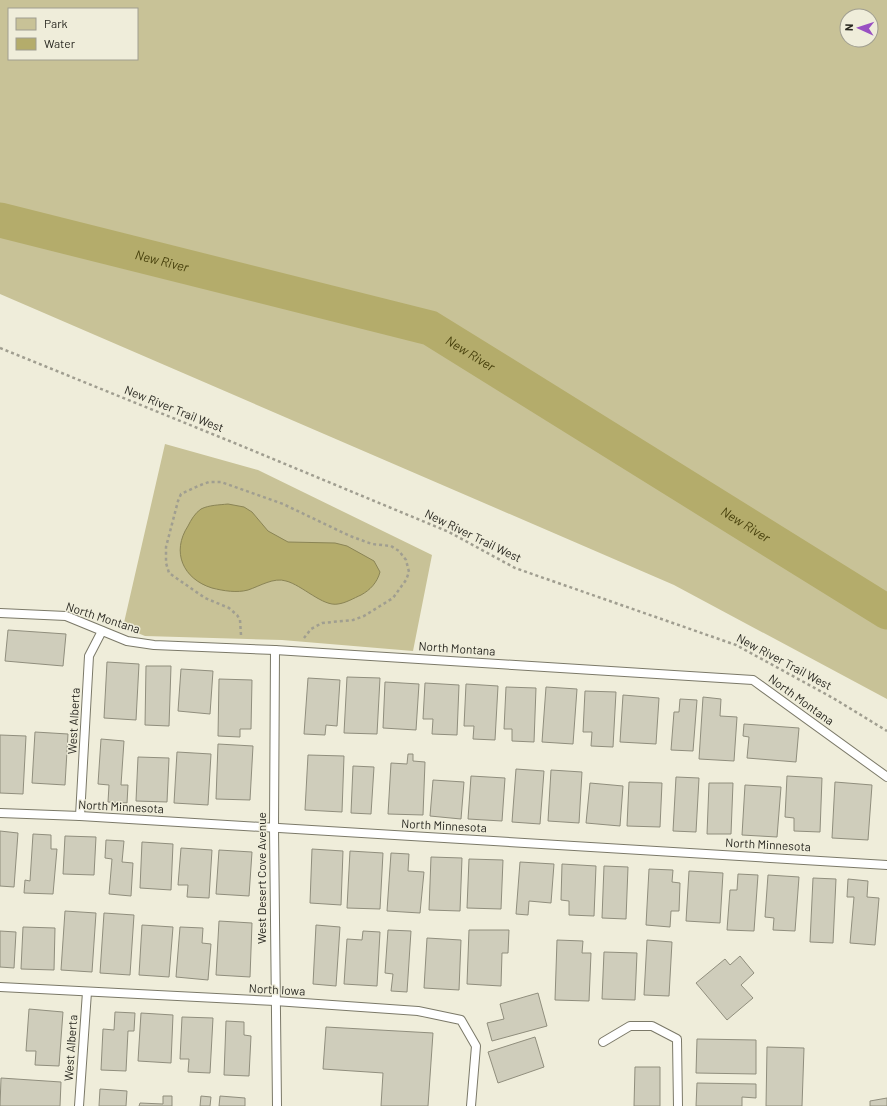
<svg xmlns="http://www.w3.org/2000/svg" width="887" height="1106" font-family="Barlow,sans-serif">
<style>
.green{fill:#c8c297;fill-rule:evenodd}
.water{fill:#b4ac6b;stroke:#8a8455}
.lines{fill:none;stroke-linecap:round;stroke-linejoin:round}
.river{stroke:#b4ac6b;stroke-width:35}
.building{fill:#cfcdbb;stroke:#908e7d}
.lane-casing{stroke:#7b7968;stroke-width:10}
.path{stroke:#a09e90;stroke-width:2.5;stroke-dasharray:3 3;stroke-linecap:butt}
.lane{stroke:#fff;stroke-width:8}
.labels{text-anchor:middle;stroke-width:3;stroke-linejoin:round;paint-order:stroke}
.street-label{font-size:12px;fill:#292821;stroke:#efedda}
.water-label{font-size:13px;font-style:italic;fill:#47400c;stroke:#efedda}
</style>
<rect width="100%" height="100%" fill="#efedda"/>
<!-- green -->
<g class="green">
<path d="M0,0H887V699L674,585L0,294ZM9,9H137V59H9ZM847,16H871V40H847Z"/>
<path d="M165,444L258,470L432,555L413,651L282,640L145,636L123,627Z"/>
</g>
<!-- water -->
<path class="water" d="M228,504L244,507L252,512L268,531L288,542L335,543L347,546L374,561L380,572C377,583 370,590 361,595C354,598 346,603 338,604C323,607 302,585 286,581C274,577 260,586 248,590C237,593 224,591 212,588C183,579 171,552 188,526C191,520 195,513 201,509C209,505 219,505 228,504Z"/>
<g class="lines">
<!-- river -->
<path class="river" id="s1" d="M0,220L430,328L887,612"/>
</g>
<!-- building -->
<g class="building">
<path d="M8,630L66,634L63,666L5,661Z"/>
<path d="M107,662L139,664L136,720L104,718Z"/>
<path d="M146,666H171L169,726L145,725Z"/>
<path d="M181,669L213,671L210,714L178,711Z"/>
<path d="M347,677L380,678L377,734L344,733Z"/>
<path d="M308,678L340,680L337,726L326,725L325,735L304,734Z"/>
<path d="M219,679L252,680L251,729H240V737L218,736Z"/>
<path d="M385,682L419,684L416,730L383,728Z"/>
<path d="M425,683L459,685L457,735L432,734L433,719H423Z"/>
<path d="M466,684L498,686L495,740L473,739L474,726H464Z"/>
<path d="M506,687L536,688L534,742L512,741V729H504Z"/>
<path d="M546,687L577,689L573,744L542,742Z"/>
<path d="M585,691L616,692L613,747L591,746L592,732H583Z"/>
<path d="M623,695L659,698L656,744L620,742Z"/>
<path d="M703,697L721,699L720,716L737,717L734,761L699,759Z"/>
<path d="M680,699L697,700L693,751L671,750L674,712H679Z"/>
<path d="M744,724L799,728L796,762L747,758L749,737L743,736Z"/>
<path d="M35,732L68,734L65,785L32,783Z"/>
<path d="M0,735L26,736L23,794L0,793Z"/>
<path d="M101,739L124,741L121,785H128L127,803L108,802L109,785L98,784Z"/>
<path d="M218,744L253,746L250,800L216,799Z"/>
<path d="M177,752L211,754L208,805L174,803Z"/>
<path d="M408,754H413V761L425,762L423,815L388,814L391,763L407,764Z"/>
<path d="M308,755L344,756L342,812L305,810Z"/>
<path d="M138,757L169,758L167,802L136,801Z"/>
<path d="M353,766L374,767L371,814L351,813Z"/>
<path d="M516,769L544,771L540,824L512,822Z"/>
<path d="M551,770L582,772L579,823L548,821Z"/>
<path d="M471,776L505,778L502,821L468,819Z"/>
<path d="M787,776L822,778L820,832L794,831V818L785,817Z"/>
<path d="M676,777L699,778L696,832L673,831Z"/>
<path d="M433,780L464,782L461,819L430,816Z"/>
<path d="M629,782L662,783L660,827L627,826Z"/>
<path d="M835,782L872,785L868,840L832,838Z"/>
<path d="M590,783L623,786L620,826L586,823Z"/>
<path d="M709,783H733L731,834H707Z"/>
<path d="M745,785L781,787L777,837L742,835Z"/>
<path d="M0,831L18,833L14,887L0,886Z"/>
<path d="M33,834L51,835V849H57L53,894L24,893L25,880L30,881Z"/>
<path d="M65,836L96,837L94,875L63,874Z"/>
<path d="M106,840L124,841L122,862L133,863L131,896L109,894L112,859L105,858Z"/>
<path d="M142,842L173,844L171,890L140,888Z"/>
<path d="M181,848L212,850L209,898L187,897L188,885H178Z"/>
<path d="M312,849L343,851L341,905L310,903Z"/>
<path d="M219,850L252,852L249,896L216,894Z"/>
<path d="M350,851L383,853L380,909L347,908Z"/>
<path d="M391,853L409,854L408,871L424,872L420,913L387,911Z"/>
<path d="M431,857L462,858L460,911L429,910Z"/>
<path d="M469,859L503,860L501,909L467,908Z"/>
<path d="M520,862L554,864L551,903L529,901L528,915L516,914Z"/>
<path d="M562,864L596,866L594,916L569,915V901L561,900Z"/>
<path d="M604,866L628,867L626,919L602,918Z"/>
<path d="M649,869L673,870L672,882L680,883L679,911H671L670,927L646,925Z"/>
<path d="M689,871L723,873L720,923L686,921Z"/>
<path d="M738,874L758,875L754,931L727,930L730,890H737Z"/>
<path d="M768,875L799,877L795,931L773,930L774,918L765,917Z"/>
<path d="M813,878L836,879L833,943L810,942Z"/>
<path d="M848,879L868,881L867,897L879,898L875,945L850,943L854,897H847Z"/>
<path d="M65,911L96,913L92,972L61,970Z"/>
<path d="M104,913L134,915L130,975L100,973Z"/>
<path d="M219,921L252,923L250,977L216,975Z"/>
<path d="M142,925L173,927L169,977L139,975Z"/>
<path d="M316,925L340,927L336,986L313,984Z"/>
<path d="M23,927L55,928L54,970L21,969Z"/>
<path d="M180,927L203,928L202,943L211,944L208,980L176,977Z"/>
<path d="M388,930L411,931L407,992L391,991L393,974L385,973Z"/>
<path d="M469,930H509L508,953H502L501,986L467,984Z"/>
<path d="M0,931L16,932L14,968L0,967Z"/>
<path d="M363,931L380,932L377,986L344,984L347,939L362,940Z"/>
<path d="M427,938L461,940L459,990L424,988Z"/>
<path d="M557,940L583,941L582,953H591L589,1001L555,1000Z"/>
<path d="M647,940L672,942L669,996L644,995Z"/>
<path d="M604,952L637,953L635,1000L602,999Z"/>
<path d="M740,956L754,973L741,985L753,998L727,1020L696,983L725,959L730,965Z"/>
<path d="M538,993L547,1026L492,1041L487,1023L504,1019L500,1004Z"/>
<path d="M29,1009L63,1012L59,1066L35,1065L36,1051H26Z"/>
<path d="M115,1012L135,1013L134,1031H128L126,1071L101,1070L103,1029L114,1030Z"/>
<path d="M141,1013L173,1015L171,1063L138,1061Z"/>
<path d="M182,1017L213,1018L210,1073L188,1072L189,1059H180Z"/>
<path d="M226,1021L244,1022V1035L251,1036L249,1076L224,1075Z"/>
<path d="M326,1027L433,1033L428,1106H381L383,1073L323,1069Z"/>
<path d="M535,1037L544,1067L498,1083L488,1052Z"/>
<path d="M697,1039L756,1040V1074L696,1073Z"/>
<path d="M767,1047L804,1048L802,1106H766Z"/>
<path d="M635,1067H660V1106H634Z"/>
<path d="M1,1078L61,1082L60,1106H0Z"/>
<path d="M697,1083L756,1084V1098L742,1097V1106H696Z"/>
<path d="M100,1089L127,1091L126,1106H99Z"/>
<path d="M163,1096H172V1106H139L140,1103L163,1104Z"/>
<path d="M201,1096L211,1097L210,1106H200Z"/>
<path d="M220,1096L245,1098V1106H219Z"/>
<path d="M887,1098V1106H870V1101Z"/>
</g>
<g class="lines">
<defs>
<g id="lane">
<path d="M0,613L66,616L127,641L154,645L275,650L753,680L887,777"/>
<path d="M275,650L274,828L277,1106"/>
<path d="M0,813L80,816L887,865"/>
<path d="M80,816L89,656L102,631"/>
<path d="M0,987L275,1001L418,1011L461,1020L476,1046L471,1106"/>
<path d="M603,1042L630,1026H652L677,1039L678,1106"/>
<path d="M79,1106L87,992"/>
</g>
</defs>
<!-- lane casing -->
<use href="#lane" class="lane-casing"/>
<!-- path -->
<g class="path">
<path d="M0,348L237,444L449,532L515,568L736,645L833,698L887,731"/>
<path d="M241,635L240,620L237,615L229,608L205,598L169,573L166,563V547L178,501L181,494L198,486L209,482H221L283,504L350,536L372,544L391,546L399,551L406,560L409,572L406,580L393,598L364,616L353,620L322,623L311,629L304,638"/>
</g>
<!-- lane -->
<use href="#lane" class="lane"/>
</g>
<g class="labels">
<!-- street labels -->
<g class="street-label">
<text transform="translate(174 409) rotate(22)" y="4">New River Trail West</text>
<text transform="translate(473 536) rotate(26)" y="4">New River Trail West</text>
<text transform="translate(103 618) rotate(18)" y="4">North Montana</text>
<text transform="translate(457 649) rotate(4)" y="4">North Montana</text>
<text transform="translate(784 662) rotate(28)" y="4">New River Trail West</text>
<text transform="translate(801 700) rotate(36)" y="4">North Montana</text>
<text transform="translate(74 721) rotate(-87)" y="4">West Alberta</text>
<text transform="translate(121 807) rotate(3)" y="4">North Minnesota</text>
<text transform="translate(444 826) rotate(3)" y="4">North Minnesota</text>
<text transform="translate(768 845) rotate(3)" y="4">North Minnesota</text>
<text transform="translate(262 878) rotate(-90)" y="4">West Desert Cove Avenue</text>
<text transform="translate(277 990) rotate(3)" y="4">North Iowa</text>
<text transform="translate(71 1048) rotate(-86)" y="4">West Alberta</text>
</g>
<!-- water labels -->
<g class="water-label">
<text dy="5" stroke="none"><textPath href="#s1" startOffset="167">New River</textPath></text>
<text dy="5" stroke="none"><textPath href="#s1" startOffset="491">New River</textPath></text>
<text dy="5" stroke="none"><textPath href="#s1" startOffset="815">New River</textPath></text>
</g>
</g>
<!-- legend -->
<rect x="8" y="8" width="130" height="52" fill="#efedda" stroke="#a09e90"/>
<rect x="16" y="18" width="20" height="12" fill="#c8c297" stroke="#a09e90"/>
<text x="44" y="28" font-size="12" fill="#292821">Park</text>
<rect x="16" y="38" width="20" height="12" fill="#b4ac6b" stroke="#a09e90"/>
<text x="44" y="48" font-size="12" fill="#292821">Water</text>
<!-- north arrow -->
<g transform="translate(859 28) rotate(273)"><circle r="19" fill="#efedda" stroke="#a09e90"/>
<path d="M0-3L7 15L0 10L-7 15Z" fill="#9950c2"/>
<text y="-6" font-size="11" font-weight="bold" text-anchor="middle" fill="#292821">N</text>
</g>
</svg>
